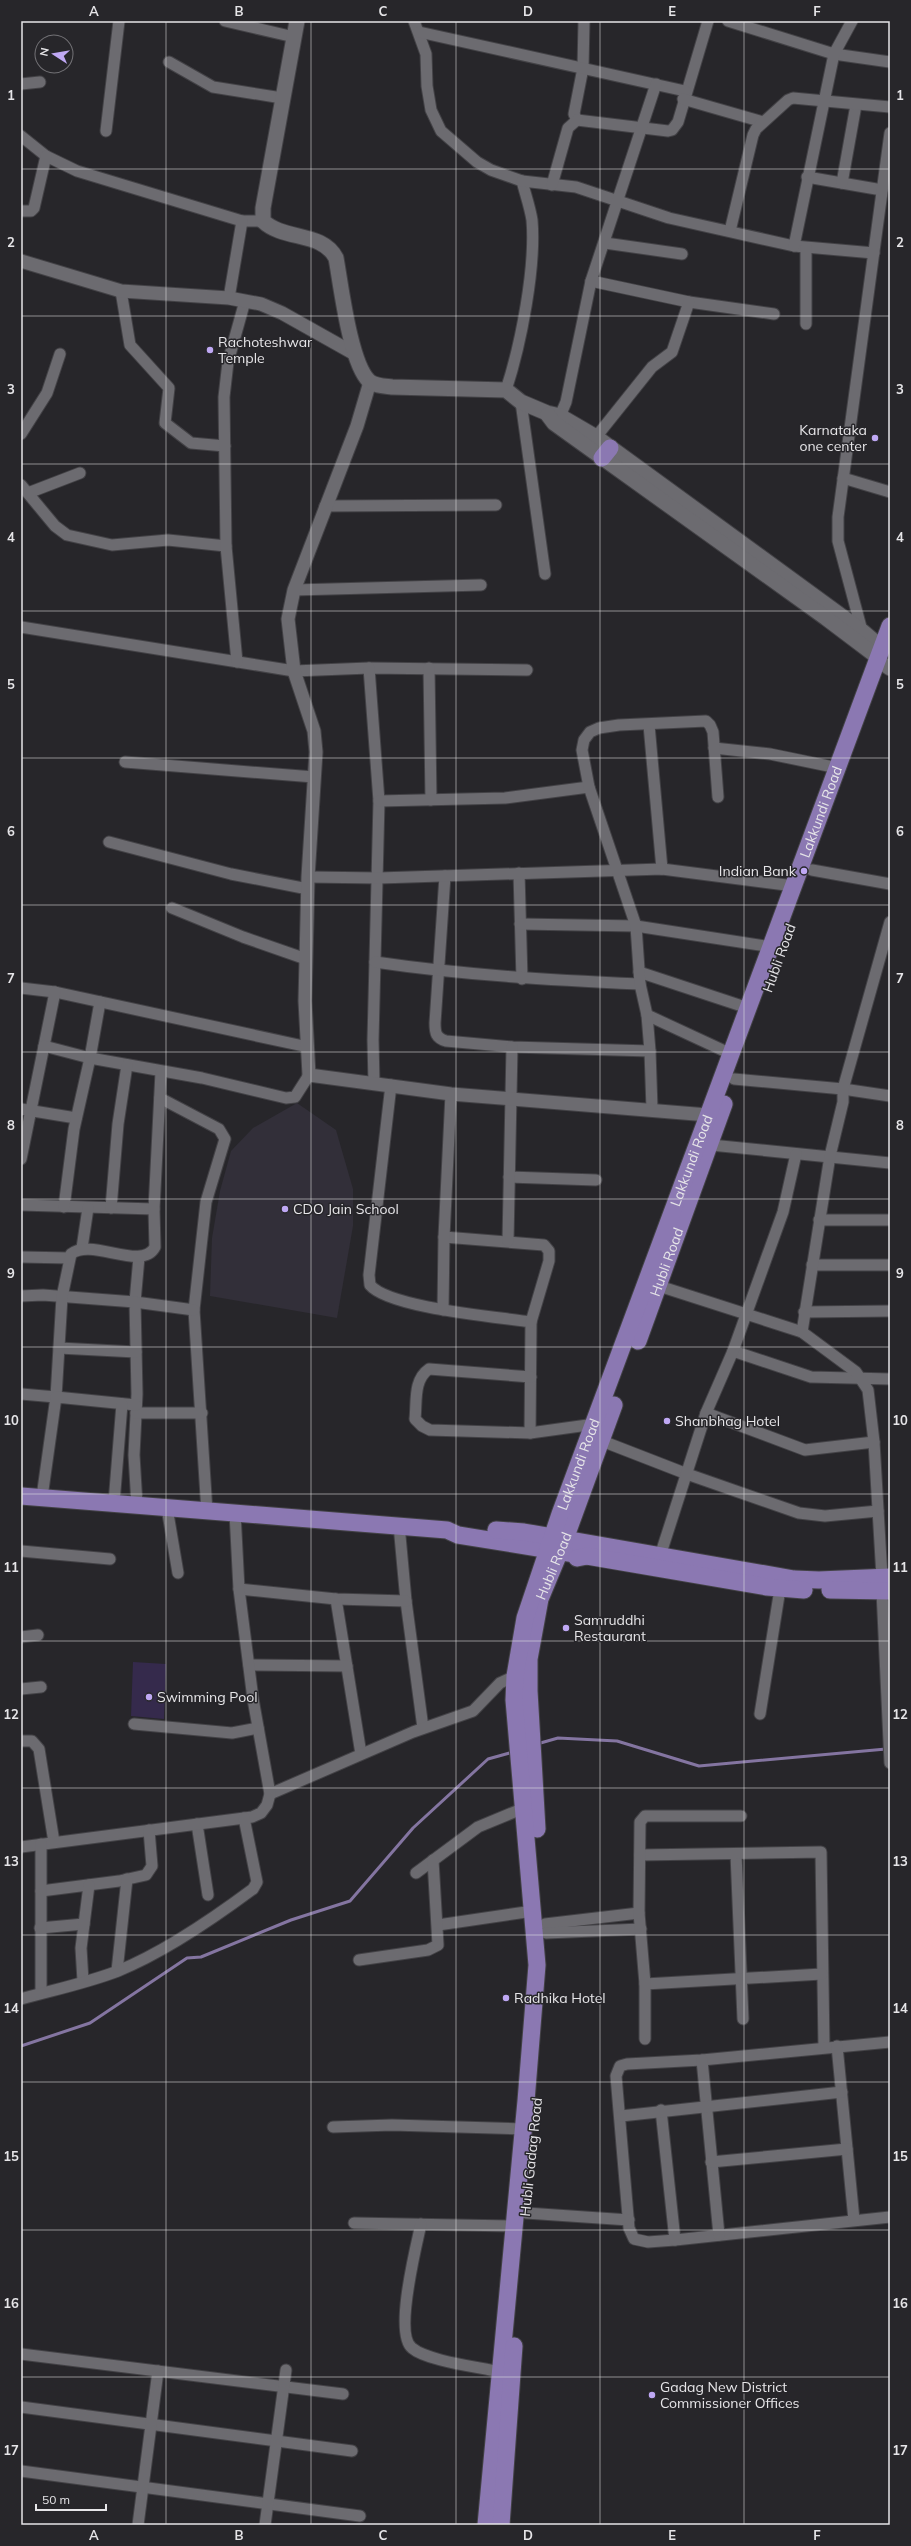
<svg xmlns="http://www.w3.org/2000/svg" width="911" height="2546" font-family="Mulish,sans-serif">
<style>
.built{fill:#322f39}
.green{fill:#352a4c}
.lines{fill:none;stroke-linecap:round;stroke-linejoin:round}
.stream{stroke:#8475a1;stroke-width:3}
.minor-casing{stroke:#434246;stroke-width:13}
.tertiary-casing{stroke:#434246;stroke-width:15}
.secondary-casing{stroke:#434246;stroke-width:17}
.primary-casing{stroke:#434246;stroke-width:19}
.minor{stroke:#6c6b70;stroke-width:11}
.tertiary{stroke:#6c6b70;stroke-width:13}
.secondary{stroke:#6c6b70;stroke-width:15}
.primary{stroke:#8b78b2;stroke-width:17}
.grid{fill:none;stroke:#e6e5e8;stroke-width:1;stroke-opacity:0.55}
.poi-dot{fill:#bfa8f4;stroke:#27262a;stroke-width:1.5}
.labels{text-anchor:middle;stroke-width:3;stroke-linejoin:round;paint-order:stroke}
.poi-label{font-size:14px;fill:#e6e5e8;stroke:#27262a;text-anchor:start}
.street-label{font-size:14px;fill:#e6e5e8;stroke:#27262a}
.neatline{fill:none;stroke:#e6e5e8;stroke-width:1.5}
.grid-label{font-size:13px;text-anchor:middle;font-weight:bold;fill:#e6e5e8}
</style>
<rect width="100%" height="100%" fill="#27262a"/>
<!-- built -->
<path class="built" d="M297,1103L336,1130L353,1189V1226L337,1318L210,1296L212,1238L220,1191L231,1151L253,1128Z"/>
<!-- green -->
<path class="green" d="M133,1662L166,1664L164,1719L131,1716Z"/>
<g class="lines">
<!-- stream -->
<g class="stream">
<path d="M537,1744L558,1738L617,1741L699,1766L886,1749"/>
<path d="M21,2046L90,2023L187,1958L201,1957L291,1920L350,1901L413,1828L488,1759L513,1752"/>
</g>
<defs>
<g id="minor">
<path d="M225,21L294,37"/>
<path d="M414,21L426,54L427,86L431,110L441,131L477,162L491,170L522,181C525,193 530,207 532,220C536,267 521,344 506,390"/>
<path d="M584,21L583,68L574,114L577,120L668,131L672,130L678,122L708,21"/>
<path d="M728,21L834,54L890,62"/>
<path d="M419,32L685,91"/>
<path d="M169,62L213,87L282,98"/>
<path d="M21,84L40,82"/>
<path d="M683,99L763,122"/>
<path d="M106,131L119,21"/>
<path d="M21,136L46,156L77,171L242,221H263"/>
<path d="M807,177L882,190"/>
<path d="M522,181L576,187L669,218L794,246L874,253"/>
<path d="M842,183L856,105"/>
<path d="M552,185L568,128L577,120"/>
<path d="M21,211H31L34,208L46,156"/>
<path d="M730,231L753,135L756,129L788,100L793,98L890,107"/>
<path d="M605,243L682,254"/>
<path d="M794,246L834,54L852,21"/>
<path d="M591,281L689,302L774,314"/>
<path d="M121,291L130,345L169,388L165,423L191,443L225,446"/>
<path d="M229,298L242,221"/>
<path d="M806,324V248"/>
<path d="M521,402L545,574"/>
<path d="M560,416L566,402L591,281L656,84"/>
<path d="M21,434L47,393L60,354"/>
<path d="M596,437L652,367L672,352L689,302"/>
<path d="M843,478L890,492"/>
<path d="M21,485L55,526L67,535L112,545L168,540L226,546"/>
<path d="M28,493L80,473"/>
<path d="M325,506L496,505"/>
<path d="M294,590L481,585"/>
<path d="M21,627L294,671L369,668L527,670"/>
<path d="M862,631L838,541V517L890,133"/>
<path d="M237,662L226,546L224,397L228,362L245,301"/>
<path d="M369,668L379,801L373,1040L374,1083"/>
<path d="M429,668L431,800"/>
<path d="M649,725L662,869"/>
<path d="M714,748L770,754L838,768"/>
<path d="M125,762L314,777"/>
<path d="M379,801L505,798L589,787"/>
<path d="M109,842L231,874L308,889"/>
<path d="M812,870L890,884"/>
<path d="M519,873L522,979"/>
<path d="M445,876L435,1023C435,1033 436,1038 446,1041L512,1047L650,1051"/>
<path d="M308,877L379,878L662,869L794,886"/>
<path d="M172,908L243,937L306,959"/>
<path d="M520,924L636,926L772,947"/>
<path d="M375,962C463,975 551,980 640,984"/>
<path d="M639,972L748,1008"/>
<path d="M21,988L55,992L308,1047"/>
<path d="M647,1015L731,1054"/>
<path d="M44,1046L55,992"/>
<path d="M734,1079L843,1089L890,1096"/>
<path d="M391,1085L369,1275L370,1285C389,1308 499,1317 531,1322L530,1433"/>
<path d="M160,1098L219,1129L225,1139L206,1202L194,1310L207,1512"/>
<path d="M21,1109L76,1118"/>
<path d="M652,1109L650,1051L647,1015L640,984L636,926L589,787L582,750L584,740L590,732L599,728L619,725L706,721L710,725L713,732L718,797"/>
<path d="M711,1145L890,1163"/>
<path d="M21,1159L44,1046L90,1058L100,1002"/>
<path d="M509,1177L596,1180"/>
<path d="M21,1205L154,1209"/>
<path d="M64,1207L74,1129L90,1058L202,1078L286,1098L295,1097L309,1075"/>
<path d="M111,1208L118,1124L127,1065"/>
<path d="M819,1220H890"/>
<path d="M444,1237L544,1245L549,1251V1261L531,1322"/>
<path d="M508,1241L512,1047"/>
<path d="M82,1248L88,1208"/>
<path d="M21,1257L69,1258"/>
<path d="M139,1257L135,1302L194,1310"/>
<path d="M812,1265H890"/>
<path d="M659,1286L802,1332"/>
<path d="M21,1296L43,1295L135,1302L137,1394L134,1455L137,1505"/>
<path d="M443,1310L444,1237L451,1094"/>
<path d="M804,1312L890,1311"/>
<path d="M59,1348L136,1352"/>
<path d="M733,1351L811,1377L890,1379"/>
<path d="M531,1377L429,1369C413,1380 417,1402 415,1419L422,1426L430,1430L530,1433L595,1424"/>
<path d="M21,1394L56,1397L62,1297L71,1254C91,1237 142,1272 155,1247L154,1209L161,1072"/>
<path d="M136,1413H202"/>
<path d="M706,1413L805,1450L874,1442"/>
<path d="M602,1441L687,1474L799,1513L825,1516L878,1511"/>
<path d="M42,1497L56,1397L136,1405"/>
<path d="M114,1503L122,1404"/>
<path d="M167,1508L178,1573"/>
<path d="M399,1525L406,1601L423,1728"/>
<path d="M21,1551L110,1559"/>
<path d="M660,1556L706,1413L733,1351L783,1212L796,1154"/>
<path d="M882,1577L874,1442L868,1390L856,1372L802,1332L830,1156L843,1102V1089L890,922"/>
<path d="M239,1589L336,1599L406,1601"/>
<path d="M882,1591L890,1763"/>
<path d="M336,1599L361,1754"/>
<path d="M21,1637L38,1635"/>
<path d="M249,1665L347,1666"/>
<path d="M21,1689L41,1687"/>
<path d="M760,1714L780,1589"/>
<path d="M134,1724L232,1733L258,1728"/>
<path d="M21,1741H32L39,1749L54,1842"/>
<path d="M270,1794L413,1732L473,1711L500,1683L515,1676"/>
<path d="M197,1824L208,1895"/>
<path d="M21,1847L252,1817L261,1813L267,1805L270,1794L253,1699L239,1589L235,1513"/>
<path d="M736,1854L743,2019"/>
<path d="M640,1855L821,1852L824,2047"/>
<path d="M416,1873L478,1827L524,1808"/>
<path d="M41,1891L119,1881L146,1875L152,1866L149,1830"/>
<path d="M545,1924L639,1913"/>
<path d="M438,1925L533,1911"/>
<path d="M40,1928L84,1924"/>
<path d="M546,1933L641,1929"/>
<path d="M359,1960L428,1950L438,1945L433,1860"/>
<path d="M117,1971L127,1879"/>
<path d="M83,1981L81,1948L89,1885"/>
<path d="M645,1984L822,1974"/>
<path d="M41,1993V1844"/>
<path d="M21,1999C53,1990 87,1983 118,1971C163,1953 214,1918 253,1889L257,1882L244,1818"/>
<path d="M645,2039V1984L639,1913L640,1822L645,1816H741"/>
<path d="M890,2042L702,2060L627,2064L620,2066L616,2076L629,2228L634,2239L648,2242L675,2240L890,2217"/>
<path d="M837,2046L854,2220"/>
<path d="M702,2060L719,2235"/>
<path d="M661,2110L675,2240"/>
<path d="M621,2116L842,2092"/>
<path d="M333,2127L392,2125L523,2129"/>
<path d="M711,2162L847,2149"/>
<path d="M526,2213L629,2220"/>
<path d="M354,2223L514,2226"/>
<path d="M421,2224C416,2247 394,2334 412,2348C427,2361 479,2367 500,2372"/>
<path d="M21,2354L343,2394"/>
<path d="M21,2407L352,2451"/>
<path d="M21,2471L360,2516"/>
<path d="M138,2525L158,2371"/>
<path d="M265,2525L286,2370"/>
</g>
<g id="tertiary">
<path d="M21,261L121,291L229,298L261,304L282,313L355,354"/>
<path d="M370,382L357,426L294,590L288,619L294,671L314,731L316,752L308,877L305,1001L309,1075L451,1094L708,1115"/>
</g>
<g id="secondary">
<path d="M297,21L263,208V221C284,241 322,231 336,258C341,285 350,363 369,381C375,386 384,386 392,387L506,390L521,402L547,413L560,416L596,437L862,631L882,648"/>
<path d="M548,415L554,423L826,618L879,658"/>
<path d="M887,666L890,668"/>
</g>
<g id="primary">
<path d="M602,458L610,448"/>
<path id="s1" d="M638,1341L724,1104"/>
<path d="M21,1496L447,1530L458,1535L587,1556"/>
<path d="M496,1530L524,1532L794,1579L819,1580L890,1577"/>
<path d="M577,1558L587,1556L767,1587L804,1590"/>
<path d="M830,1590L890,1591"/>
<path id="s2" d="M537,1829L529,1691V1659L540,1599L565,1539L614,1405"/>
<path id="s3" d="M486,2525L526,2101L537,1965L514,1700L515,1676L525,1618L560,1514L890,626"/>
<path d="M501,2525L514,2346"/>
</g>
</defs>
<!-- minor casing -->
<use href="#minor" class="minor-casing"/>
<!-- tertiary casing -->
<use href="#tertiary" class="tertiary-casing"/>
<!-- secondary casing -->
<use href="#secondary" class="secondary-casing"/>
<!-- primary casing -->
<use href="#primary" class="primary-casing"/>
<!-- minor -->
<use href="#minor" class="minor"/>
<!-- tertiary -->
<use href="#tertiary" class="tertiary"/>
<!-- secondary -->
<use href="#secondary" class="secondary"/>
<!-- primary -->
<use href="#primary" class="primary"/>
</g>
<!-- grid -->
<path class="grid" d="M166,21V2525M311,21V2525M456,21V2525M600,21V2525M744,21V2525M21,169H890M21,316H890M21,464H890M21,611H890M21,758H890M21,905H890M21,1052H890M21,1199H890M21,1347H890M21,1494H890M21,1641H890M21,1788H890M21,1935H890M21,2082H890M21,2230H890M21,2377H890"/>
<!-- markers -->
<g class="poi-dot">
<circle cx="210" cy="350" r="4"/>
<circle cx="875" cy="438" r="4"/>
<circle cx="804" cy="871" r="4"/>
<circle cx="285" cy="1209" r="4"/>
<circle cx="667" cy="1421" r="4"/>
<circle cx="566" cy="1628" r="4"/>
<circle cx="149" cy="1697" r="4"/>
<circle cx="506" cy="1998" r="4"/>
<circle cx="652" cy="2395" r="4"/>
</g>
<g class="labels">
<!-- poi labels -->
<g class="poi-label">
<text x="218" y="347">Rachoteshwar<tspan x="218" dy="16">Temple</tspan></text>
<text x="867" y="435" text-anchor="end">Karnataka<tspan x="867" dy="16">one center</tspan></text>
<text x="796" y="876" text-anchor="end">Indian Bank</text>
<text x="293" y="1214">CDO Jain School</text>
<text x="675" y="1426">Shanbhag Hotel</text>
<text x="574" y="1625">Samruddhi<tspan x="574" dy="16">Restaurant</tspan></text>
<text x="157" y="1702">Swimming Pool</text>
<text x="514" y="2003">Radhika Hotel</text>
<text x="660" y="2392">Gadag New District<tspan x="660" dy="16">Commissioner Offices</tspan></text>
</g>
<!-- street labels -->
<g class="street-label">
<text dy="5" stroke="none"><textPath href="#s3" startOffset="1770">Lakkundi Road</textPath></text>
<text transform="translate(779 958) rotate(-70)" y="5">Hubli Road</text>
<text dy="5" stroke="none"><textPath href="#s3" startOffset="1398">Lakkundi Road</textPath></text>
<text dy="5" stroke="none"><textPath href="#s1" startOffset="84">Hubli Road</textPath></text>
<text dy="5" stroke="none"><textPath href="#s3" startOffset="1074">Lakkundi Road</textPath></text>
<text dy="5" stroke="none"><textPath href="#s2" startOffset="267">Hubli Road</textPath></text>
<text transform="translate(531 2157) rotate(-84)" y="5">Hubli Gadag Road</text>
</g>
</g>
<!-- border -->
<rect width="911" height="2546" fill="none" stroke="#27262a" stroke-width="44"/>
<!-- north arrow -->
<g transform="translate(54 54) rotate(282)"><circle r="19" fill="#27262a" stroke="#737276"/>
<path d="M0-3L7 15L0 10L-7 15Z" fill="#bfa8f4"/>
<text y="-6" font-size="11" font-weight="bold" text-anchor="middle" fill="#e6e5e8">N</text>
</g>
<!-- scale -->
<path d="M36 2504v6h70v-6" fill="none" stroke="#e6e5e8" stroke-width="2"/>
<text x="42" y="2504" font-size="12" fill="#e6e5e8" stroke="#27262a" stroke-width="3" paint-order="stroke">50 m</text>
<rect x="22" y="22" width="867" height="2502" class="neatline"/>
<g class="grid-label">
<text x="94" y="16">A</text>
<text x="239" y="16">B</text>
<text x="383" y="16">C</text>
<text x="528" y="16">D</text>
<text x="672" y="16">E</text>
<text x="817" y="16">F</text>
<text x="11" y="100">1</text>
<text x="900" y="100">1</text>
<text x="11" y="247">2</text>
<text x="900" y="247">2</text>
<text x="11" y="394">3</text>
<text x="900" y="394">3</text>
<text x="11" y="542">4</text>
<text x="900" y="542">4</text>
<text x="11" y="689">5</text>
<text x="900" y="689">5</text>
<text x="11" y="836">6</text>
<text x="900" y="836">6</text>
<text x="11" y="983">7</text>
<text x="900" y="983">7</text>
<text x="11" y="1130">8</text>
<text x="900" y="1130">8</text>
<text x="11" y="1278">9</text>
<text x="900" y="1278">9</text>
<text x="11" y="1425">10</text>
<text x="900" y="1425">10</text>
<text x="11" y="1572">11</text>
<text x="900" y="1572">11</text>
<text x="11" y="1719">12</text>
<text x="900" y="1719">12</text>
<text x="11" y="1866">13</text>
<text x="900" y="1866">13</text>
<text x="11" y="2013">14</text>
<text x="900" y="2013">14</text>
<text x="11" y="2161">15</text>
<text x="900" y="2161">15</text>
<text x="11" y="2308">16</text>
<text x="900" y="2308">16</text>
<text x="11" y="2455">17</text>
<text x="900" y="2455">17</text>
<text x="94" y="2540">A</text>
<text x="239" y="2540">B</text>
<text x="383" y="2540">C</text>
<text x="528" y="2540">D</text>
<text x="672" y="2540">E</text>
<text x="817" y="2540">F</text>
</g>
</svg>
